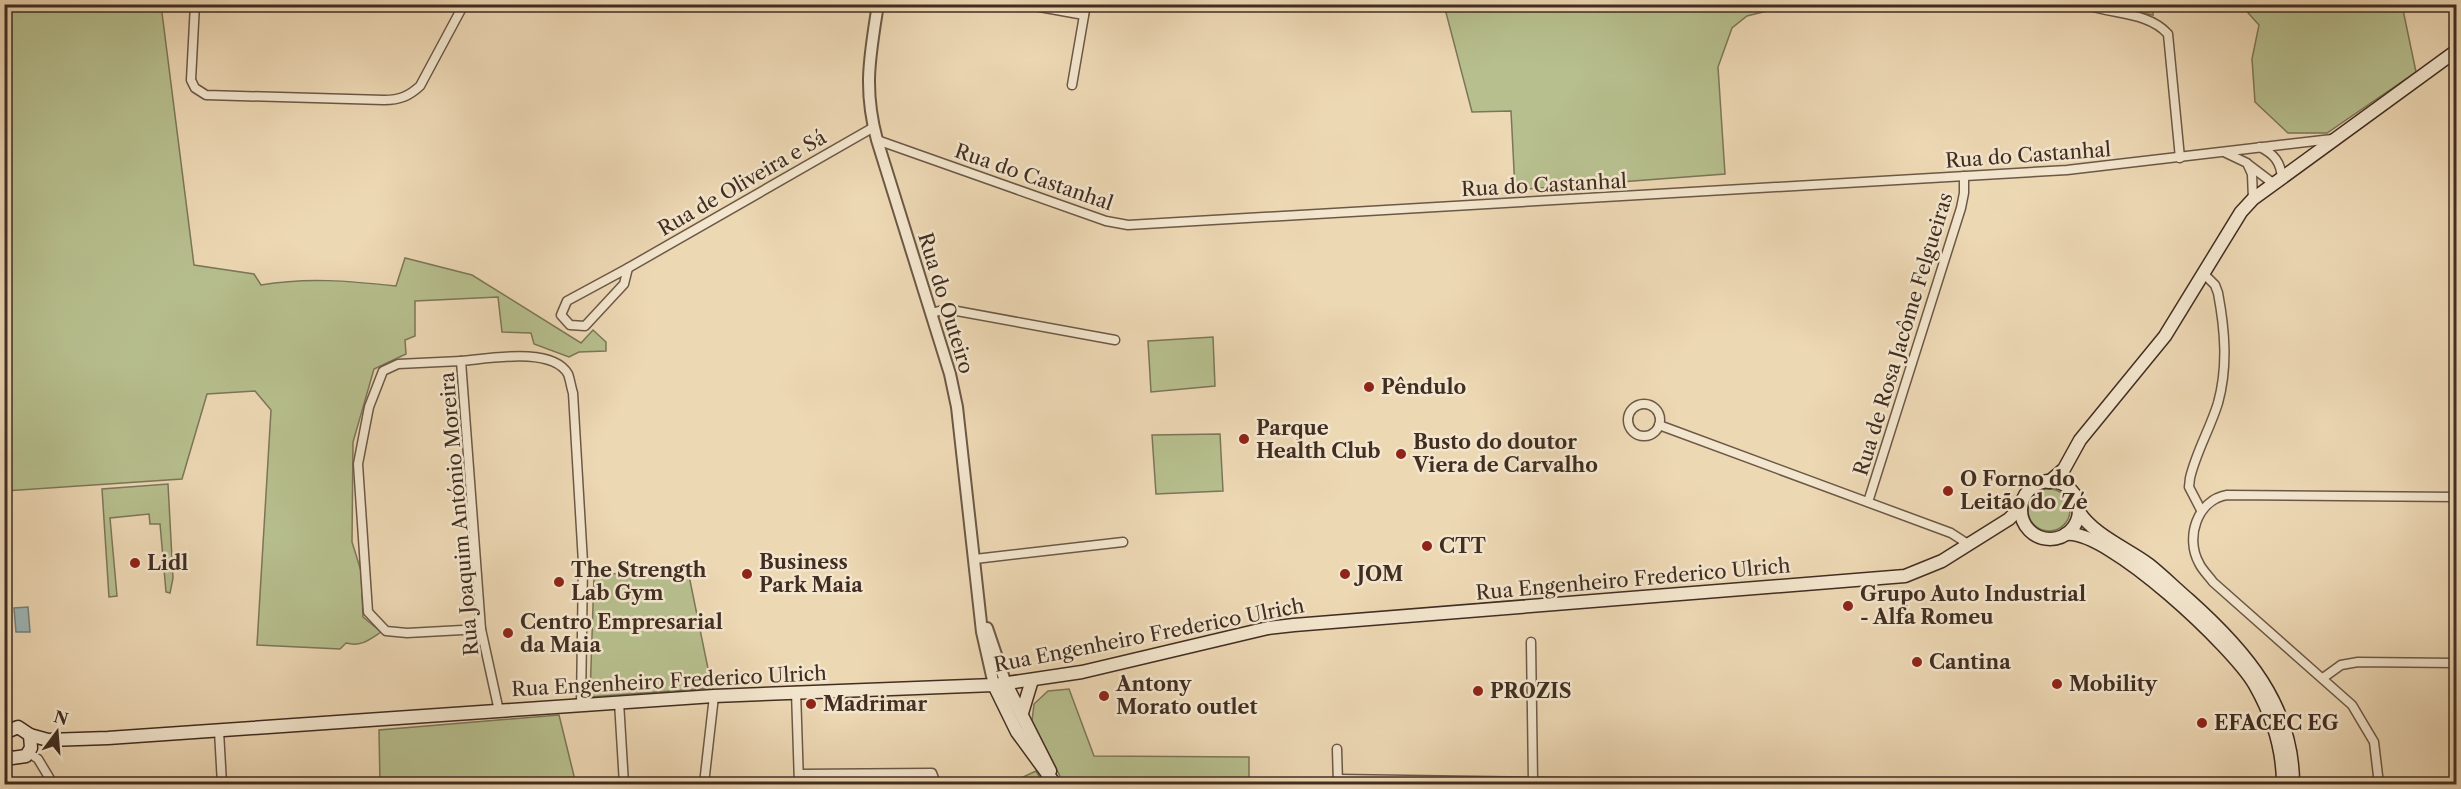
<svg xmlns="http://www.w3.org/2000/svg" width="2461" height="789" font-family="'Libre Caslon Text',serif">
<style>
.green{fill:#b7bf8e;stroke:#7c7658;stroke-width:1.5}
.water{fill:#9db7b8;stroke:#78807c;stroke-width:1.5}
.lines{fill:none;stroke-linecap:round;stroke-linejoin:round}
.minor-casing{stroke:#6c5846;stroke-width:11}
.tertiary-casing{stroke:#6c5846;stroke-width:14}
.secondary-casing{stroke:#412d21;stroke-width:15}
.minor{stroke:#f3e6ce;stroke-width:8}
.tertiary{stroke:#f3e6ce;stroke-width:10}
.secondary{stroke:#f3e6ce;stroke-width:12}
.poi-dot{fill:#8f2418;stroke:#f3e6ce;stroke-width:2}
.labels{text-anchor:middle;stroke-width:5;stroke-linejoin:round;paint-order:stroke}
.street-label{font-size:20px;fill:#412d21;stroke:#f3e6ce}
.poi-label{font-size:20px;font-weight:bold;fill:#412d21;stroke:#f3e6ce;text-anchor:start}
</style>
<rect width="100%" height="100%" fill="#edd8b4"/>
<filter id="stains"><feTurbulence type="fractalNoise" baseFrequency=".00333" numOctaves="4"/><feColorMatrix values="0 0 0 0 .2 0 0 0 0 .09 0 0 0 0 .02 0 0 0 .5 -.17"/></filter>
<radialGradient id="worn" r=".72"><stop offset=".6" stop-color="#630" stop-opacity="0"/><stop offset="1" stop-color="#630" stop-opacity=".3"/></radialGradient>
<!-- green -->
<g class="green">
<path d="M5,4L161,5L194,265L254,274L261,285C307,277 349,281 396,286L405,258L472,275L581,343L593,330L606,342V351L579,352L569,357L534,344L531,333L502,332L498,297L415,301V336L405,340L406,354L374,369L353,442L352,542L361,571L363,617L381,632C369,640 361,647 346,643L340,649L257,645L271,410L255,391L207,394L182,479L5,491Z"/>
<path d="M1444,5V4L1924,5L1914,8L1771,10L1747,16L1732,28L1718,67L1725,174L1515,190L1511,111L1472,112Z"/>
<path d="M2107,5H2153V15L2122,10Z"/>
<path d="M2241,5H2402L2416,72L2327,133H2288L2255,102L2252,59L2259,25Z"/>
<path d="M1213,337L1215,386L1151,392L1148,341Z"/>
<path d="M1220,434L1223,491L1156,494L1152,435Z"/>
<path d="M168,484L173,578L170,593L166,592L160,524H150L149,514L110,518L117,596L109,597L102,489Z"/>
<circle cx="2049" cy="510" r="21"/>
<path d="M687,566L712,688L590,697L594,576Z"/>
<path d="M1069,689L1094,756L1249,757V784H1064L1032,721L1034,704L1048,691Z"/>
<path d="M559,715L576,784H380L379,730Z"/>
<path d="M1036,771L1044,784H1008Z"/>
</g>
<!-- water -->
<path class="water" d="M28,607L30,632H16L14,608Z"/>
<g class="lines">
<defs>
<g id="minor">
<path d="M195,4L191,80L195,88L206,95L384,100C400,100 409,96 420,86L464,4"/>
<path d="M1023,4L1084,15"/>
<path d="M2084,4C2112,15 2147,11 2168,34L2180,158"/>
<path d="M1072,85L1086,4"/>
<path d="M877,140L1106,221L1128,225L2067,170L2332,139"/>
<path d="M2260,147C2274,154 2281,162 2282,179"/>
<path d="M2226,153L2247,163L2252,174L2253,199"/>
<path d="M2249,165L2274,184"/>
<path d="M628,268L874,127"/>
<path d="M628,268L624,284L585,326L570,325L561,315L567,301Z"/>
<path d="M932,313L946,309L1115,340"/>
<path d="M461,361L398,364L383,371L369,407L358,464L368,612L386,631L407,633L481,629"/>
<circle cx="1644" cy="420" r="16"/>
<path d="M1659,425L1951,533L1968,544"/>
<path d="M1868,502L1961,208L1964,193V176"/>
<path d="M2201,510L2189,487L2190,478C2196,452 2210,429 2218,403C2228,367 2225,330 2218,293L2215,285L2203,273"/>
<path d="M975,559L1123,542"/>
<path d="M1531,642L1533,781"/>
<path d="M2323,678L2341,665L2358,662L2456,663"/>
<path d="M796,691L799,784"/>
<path d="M619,702L624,784"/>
<path d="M499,711L481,629L461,361C487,359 552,346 568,374C570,379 571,387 573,393L583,563L581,705"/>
<path d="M4,717L10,729"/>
<path d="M219,731L222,784"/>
<path d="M1337,749L1338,784"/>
<path d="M29,753L38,759L53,784"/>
<path d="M800,774L932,773L936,784"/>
<path d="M1338,779L1691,784"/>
<path d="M704,784L714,696"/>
<path d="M2379,784L2374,742L2352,705L2213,582C2209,576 2202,570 2199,563C2185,538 2197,500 2227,495L2456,497"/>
</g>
<g id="tertiary">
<path d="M878,4C870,56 863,88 877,140L950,374L957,407L982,632L994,685"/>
<path d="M987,628L1006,684"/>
</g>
<g id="secondary">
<circle cx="2050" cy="510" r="29"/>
<path d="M2049,482L2064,469L2080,440L2165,336L2241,212L2253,199L2456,51"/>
<path d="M2079,512C2094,535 2126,548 2148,564C2162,575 2175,588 2189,600C2245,650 2293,705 2293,784"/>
<path d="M2066,534C2108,529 2234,648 2255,685C2272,715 2283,750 2283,784"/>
<path d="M1006,684L1050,771"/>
<path d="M994,685L1017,732L1055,784"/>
<path d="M1022,713L1032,680"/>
<path d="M4,733L18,727L30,735L48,740L108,738L714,696L994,685L1082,672L1268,628L1294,625L1905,576L1942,561L2009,519L2021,507"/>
<path d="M4,753L12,758L26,756L31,748L30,735"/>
</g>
</defs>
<!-- minor casing -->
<use href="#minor" class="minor-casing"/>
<!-- tertiary casing -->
<use href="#tertiary" class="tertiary-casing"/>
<!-- secondary casing -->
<use href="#secondary" class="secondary-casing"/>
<!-- minor -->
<use href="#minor" class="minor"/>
<!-- tertiary -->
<use href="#tertiary" class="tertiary"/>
<!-- secondary -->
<use href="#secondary" class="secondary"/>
</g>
<!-- markers -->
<g class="poi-dot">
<circle cx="1369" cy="387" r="6"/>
<circle cx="1244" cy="439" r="6"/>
<circle cx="1401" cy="454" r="6"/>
<circle cx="1948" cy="491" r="6"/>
<circle cx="1427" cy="546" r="6"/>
<circle cx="135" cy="563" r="6"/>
<circle cx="747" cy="574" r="6"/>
<circle cx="1345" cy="574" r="6"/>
<circle cx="559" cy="582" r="6"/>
<circle cx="1848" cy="606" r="6"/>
<circle cx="508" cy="633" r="6"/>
<circle cx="1917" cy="662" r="6"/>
<circle cx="2057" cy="684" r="6"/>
<circle cx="1478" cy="691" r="6"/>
<circle cx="1104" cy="696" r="6"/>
<circle cx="811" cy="704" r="6"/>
<circle cx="2202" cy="723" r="6"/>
</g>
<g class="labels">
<!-- street labels -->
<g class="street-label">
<text transform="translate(2028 155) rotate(-4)" y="7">Rua do Castanhal</text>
<text transform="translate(1034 177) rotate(19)" y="7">Rua do Castanhal</text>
<text transform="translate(742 183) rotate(-30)" y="7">Rua de Oliveira e Sá</text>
<text transform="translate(1544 185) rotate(-3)" y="7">Rua do Castanhal</text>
<text transform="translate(946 303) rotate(73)" y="7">Rua do Outeiro</text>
<text transform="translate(1903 334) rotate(-73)" y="7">Rua de Rosa Jacôme Felgueiras</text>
<text transform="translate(459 514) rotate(-95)" y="7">Rua Joaquim António Moreira</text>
<text transform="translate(1633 579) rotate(-5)" y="7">Rua Engenheiro Frederico Ulrich</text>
<text transform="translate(1149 635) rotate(-11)" y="7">Rua Engenheiro Frederico Ulrich</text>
<text transform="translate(669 681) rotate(-3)" y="7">Rua Engenheiro Frederico Ulrich</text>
</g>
<!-- poi labels -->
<g class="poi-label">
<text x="1381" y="394">Pêndulo</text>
<text x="1256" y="435">Parque<tspan x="1256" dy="23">Health Club</tspan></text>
<text x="1413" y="449">Busto do doutor<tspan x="1413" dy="23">Viera de Carvalho</tspan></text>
<text x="1960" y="486">O Forno do<tspan x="1960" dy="23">Leitão do Zé</tspan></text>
<text x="1439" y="553">CTT</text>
<text x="759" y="569">Business<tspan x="759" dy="23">Park Maia</tspan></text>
<text x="147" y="570">Lidl</text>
<text x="571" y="577">The Strength<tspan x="571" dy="23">Lab Gym</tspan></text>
<text x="1357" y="581">JOM</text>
<text x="1860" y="601">Grupo Auto Industrial<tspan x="1860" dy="23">- Alfa Romeu</tspan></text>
<text x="520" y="629">Centro Empresarial<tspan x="520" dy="23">da Maia</tspan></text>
<text x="1929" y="669">Cantina</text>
<text x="1116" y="691">Antony<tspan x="1116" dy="23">Morato outlet</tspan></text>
<text x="2069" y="691">Mobility</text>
<text x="1490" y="698">PROZIS</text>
<text x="823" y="711">Madrimar</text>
<text x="2214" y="730">EFACEC EG</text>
</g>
</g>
<!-- margin -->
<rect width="2461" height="789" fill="none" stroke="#edd8b4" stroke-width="24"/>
<rect x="6" y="6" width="2449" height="777" fill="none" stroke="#412d21" stroke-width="3"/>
<rect x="12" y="12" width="2437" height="765" fill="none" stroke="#412d21" stroke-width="1.5"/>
<!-- north arrow -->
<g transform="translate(57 732) rotate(16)" stroke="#f3e6ce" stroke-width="4.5" paint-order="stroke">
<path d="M0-4.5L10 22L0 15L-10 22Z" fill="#412d21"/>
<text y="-9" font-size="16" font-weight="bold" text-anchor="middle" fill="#412d21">N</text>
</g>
<rect width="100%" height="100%" filter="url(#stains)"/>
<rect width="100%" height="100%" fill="url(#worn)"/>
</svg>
